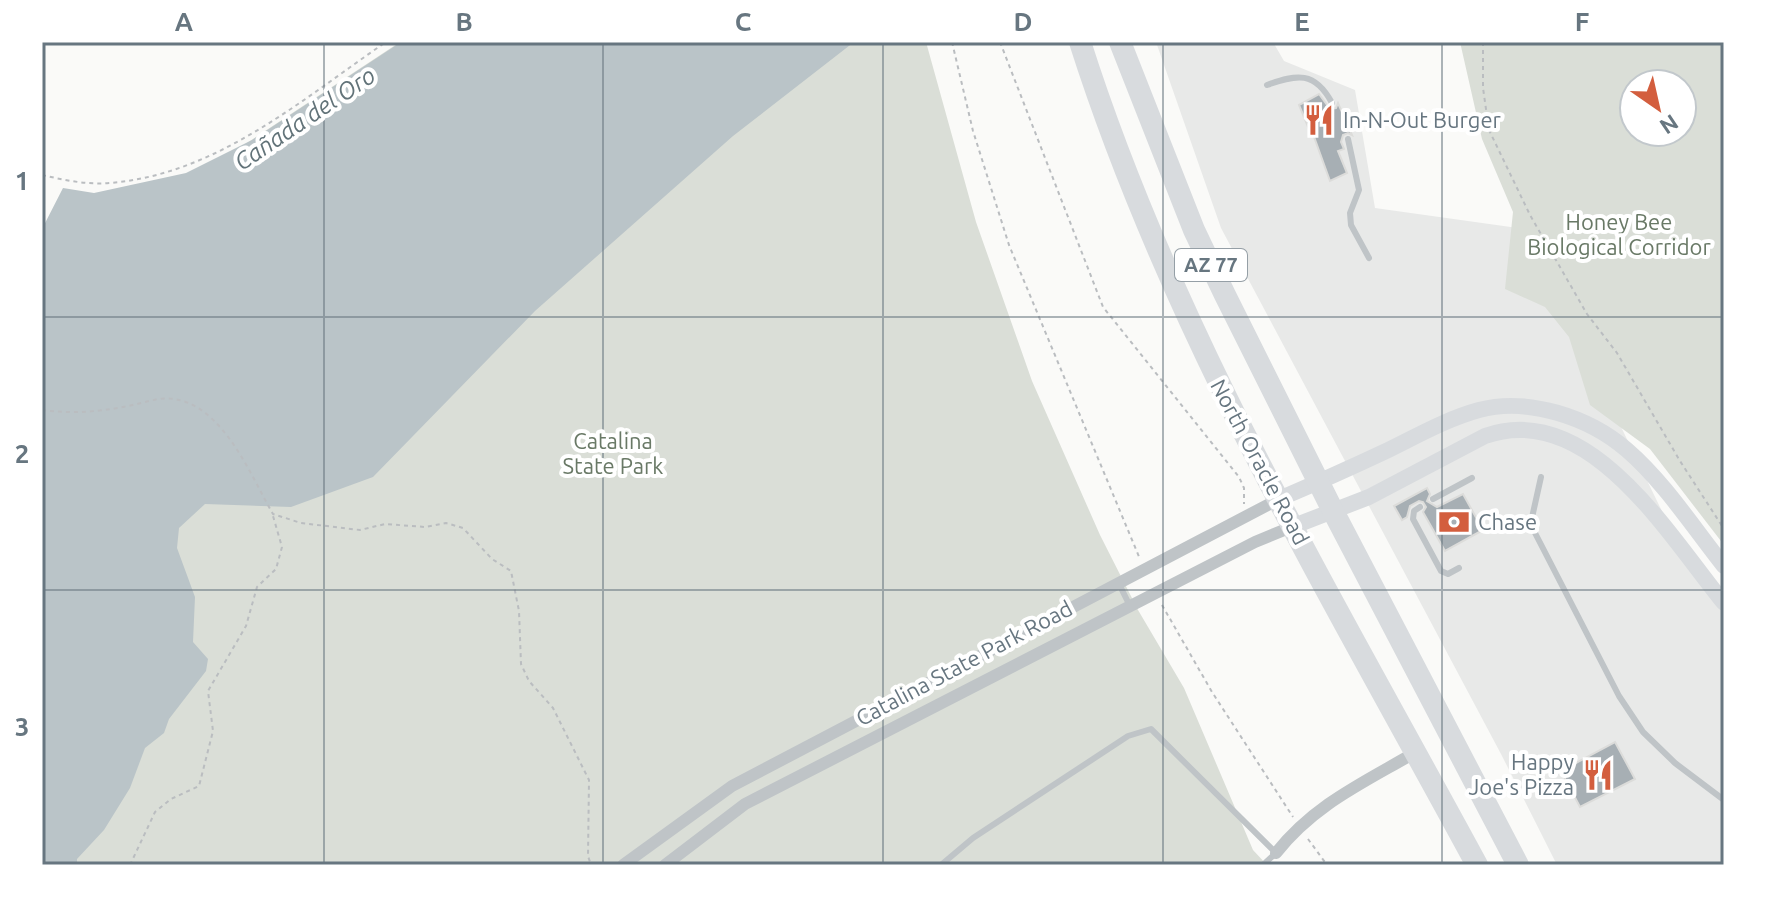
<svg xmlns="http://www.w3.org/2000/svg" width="1766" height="907" font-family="Ubuntu,sans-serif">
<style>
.built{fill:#e8e9e8}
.green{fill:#daded7;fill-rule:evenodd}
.water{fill:#bac4c8}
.building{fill:#a7afb4;stroke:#dcdcda;stroke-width:2}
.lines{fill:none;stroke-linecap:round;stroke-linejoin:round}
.path{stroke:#babdc0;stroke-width:2;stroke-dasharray:4 4;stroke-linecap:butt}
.lane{stroke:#bfc4c7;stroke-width:6}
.street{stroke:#bfc4c7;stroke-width:12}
.secondary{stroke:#d8dbde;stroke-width:16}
.highway{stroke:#d8dbde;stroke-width:22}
.grid{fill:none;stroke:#677680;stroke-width:2;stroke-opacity:0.55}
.labels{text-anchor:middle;stroke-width:8;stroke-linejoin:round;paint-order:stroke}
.shield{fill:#fff;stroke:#959fa6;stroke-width:2}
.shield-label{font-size:20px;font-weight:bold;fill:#677680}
.poi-label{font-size:22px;fill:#677680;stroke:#fff;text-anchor:start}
.park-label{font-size:22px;fill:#697966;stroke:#fff}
.street-label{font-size:22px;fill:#677680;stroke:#fff}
.water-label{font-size:24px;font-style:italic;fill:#627379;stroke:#fff}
.neatline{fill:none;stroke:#677680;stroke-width:3}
.grid-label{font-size:26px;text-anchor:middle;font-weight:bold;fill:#677680}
</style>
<rect width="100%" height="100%" fill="#fafaf8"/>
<!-- built -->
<path class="built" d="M1156,42H1273L1284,61L1355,90L1375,208L1525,229L1691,571L1724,611V865H1557L1501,754L1221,228Z"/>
<!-- green -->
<g class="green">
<path d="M400,42H926L976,222L1032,381L1100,535L1138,610L1184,688L1253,850L1267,865H42V278Z"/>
<path d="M1460,42H1724V545L1650,449L1590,405L1569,337L1545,307L1505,289L1513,212L1482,139ZM1634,84H1682V132H1634Z"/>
</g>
<!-- water -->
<path class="water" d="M401,42H854L733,136L535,311L373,477L291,507L205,504L179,528L177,548L195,597L193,642L208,659L206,671L169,719L164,733L145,748L130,788L104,830L77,859V865H42V229L63,188L94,193L186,173L252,140Z"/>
<!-- building -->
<g class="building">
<path d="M1319,94L1330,109L1336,108L1338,103L1352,135L1348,133L1343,135L1341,142L1344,149L1338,151L1347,173L1330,181L1313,134H1311L1299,105Z"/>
<path d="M1427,488L1430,494L1427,501L1437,507L1463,494L1483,530L1445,551L1423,512L1426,507L1423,502L1419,501L1410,506L1407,517L1402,520L1394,506Z"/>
<path d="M1615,742L1635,779L1580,807L1561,771Z"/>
</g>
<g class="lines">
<!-- path -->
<g class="path">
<path d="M952,42L973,131L1009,245L1140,559"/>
<path d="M1000,42L1103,307L1239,477L1244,488V504"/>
<path d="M1483,42V88L1489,130L1530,215L1587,314L1617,353L1680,461L1724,529"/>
<path d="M42,175C64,180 87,185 109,183C216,175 301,100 386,42"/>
<path d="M42,410C71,414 99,412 128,406C138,404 148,401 158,399C218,391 249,473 273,514L301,523L360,530L385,524L425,527L446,523L463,528L492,559L511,571L519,611L521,664L529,681L553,708L589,780L588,856L591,865"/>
<path d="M1162,605L1212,692L1293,817"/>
<path d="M1308,839L1327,865"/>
<path d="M130,865L155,812L171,799L199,786L213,731L208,691L246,626L257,587L276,569L282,547L273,516"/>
</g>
<!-- lane -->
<g class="lane">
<path d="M1267,85C1297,74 1315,71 1332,103"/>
<path d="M1348,139L1359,190L1350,213L1351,225L1369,258"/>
<path d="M1541,477L1531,522L1533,529L1619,696L1643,732L1675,763L1724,800"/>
<path d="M1433,499L1472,478"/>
<path d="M1420,507L1414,511L1413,519L1441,571L1448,574L1459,568"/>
<path d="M1118,582L1130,606"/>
<path d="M941,865L973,838L1128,736L1151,729L1276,853L1263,865"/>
</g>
<!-- street -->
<g class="street">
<path d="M1276,853C1315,804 1363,783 1416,752"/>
<path d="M623,865L732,786L1279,499"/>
<path d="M665,865L745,804L1255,542L1294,526"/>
</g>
<!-- secondary -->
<g class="secondary">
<path d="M1279,499C1314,484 1350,468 1384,452C1415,437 1446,419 1479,410C1528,397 1589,417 1627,450C1664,482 1693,527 1724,566"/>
<path d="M1294,526L1369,497L1485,436C1589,399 1669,536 1724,603"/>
</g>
<!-- highway -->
<g class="highway">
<path d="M1080,42C1173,334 1332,597 1477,865"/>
<path d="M1120,42L1194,230L1225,295L1333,511L1518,865"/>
</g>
</g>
<!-- grid -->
<path class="grid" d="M324,42V865M603,42V865M883,42V865M1163,42V865M1442,42V865M42,317H1724M42,590H1724"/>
<!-- icons -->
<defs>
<symbol id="restaurant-bare" viewBox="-9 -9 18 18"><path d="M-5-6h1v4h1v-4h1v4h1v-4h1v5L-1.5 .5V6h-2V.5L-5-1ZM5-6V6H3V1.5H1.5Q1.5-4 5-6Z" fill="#d35e3e" stroke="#fff" stroke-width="2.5" paint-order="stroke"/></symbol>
<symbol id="bank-bare" viewBox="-9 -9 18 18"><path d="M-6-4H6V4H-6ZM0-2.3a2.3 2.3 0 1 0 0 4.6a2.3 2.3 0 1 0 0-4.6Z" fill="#d35e3e" stroke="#fff" stroke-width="2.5" paint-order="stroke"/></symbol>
</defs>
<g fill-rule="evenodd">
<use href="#restaurant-bare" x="1297" y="98" width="44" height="44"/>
<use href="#bank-bare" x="1432" y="500" width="44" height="44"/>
<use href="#restaurant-bare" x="1576" y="753" width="44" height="44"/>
</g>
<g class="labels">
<!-- shield labels -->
<rect class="shield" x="1175" y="249" width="72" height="32" rx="6"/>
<g class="shield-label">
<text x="1211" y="272">AZ 77</text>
</g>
<!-- poi labels -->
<g class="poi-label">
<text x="1343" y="128">In-N-Out Burger</text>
<text x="1478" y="530">Chase</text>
<text x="1574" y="770" text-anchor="end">Happy<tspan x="1574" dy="25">Joe's Pizza</tspan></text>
</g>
<!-- park labels -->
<g class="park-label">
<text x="1619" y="230">Honey Bee<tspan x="1619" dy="25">Biological Corridor</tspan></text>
<text x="613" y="449">Catalina<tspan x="613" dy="25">State Park</tspan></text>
</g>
<!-- street labels -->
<g class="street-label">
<text transform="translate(1260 462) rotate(62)" y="8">North Oracle Road</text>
<text transform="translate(964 663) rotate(-28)" y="8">Catalina State Park Road</text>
</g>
<!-- water labels -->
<g class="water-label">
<text transform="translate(305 119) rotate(-34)" y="8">Cañada del Oro</text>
</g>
</g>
<!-- border -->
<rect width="1766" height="907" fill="none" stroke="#ffffff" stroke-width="88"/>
<!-- north arrow -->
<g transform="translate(1658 108) rotate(146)"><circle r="38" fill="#ffffff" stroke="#c2c8cc" stroke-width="2"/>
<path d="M0-6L14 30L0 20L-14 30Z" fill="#d35e3e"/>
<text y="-12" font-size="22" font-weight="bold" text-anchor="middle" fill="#677680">N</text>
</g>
<rect x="44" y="44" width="1678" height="819" class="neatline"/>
<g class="grid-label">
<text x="184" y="31">A</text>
<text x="464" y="31">B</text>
<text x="743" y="31">C</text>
<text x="1023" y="31">D</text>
<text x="1302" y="31">E</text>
<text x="1582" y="31">F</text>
<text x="22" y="190">1</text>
<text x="22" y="463">2</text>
<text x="22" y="736">3</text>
</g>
</svg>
